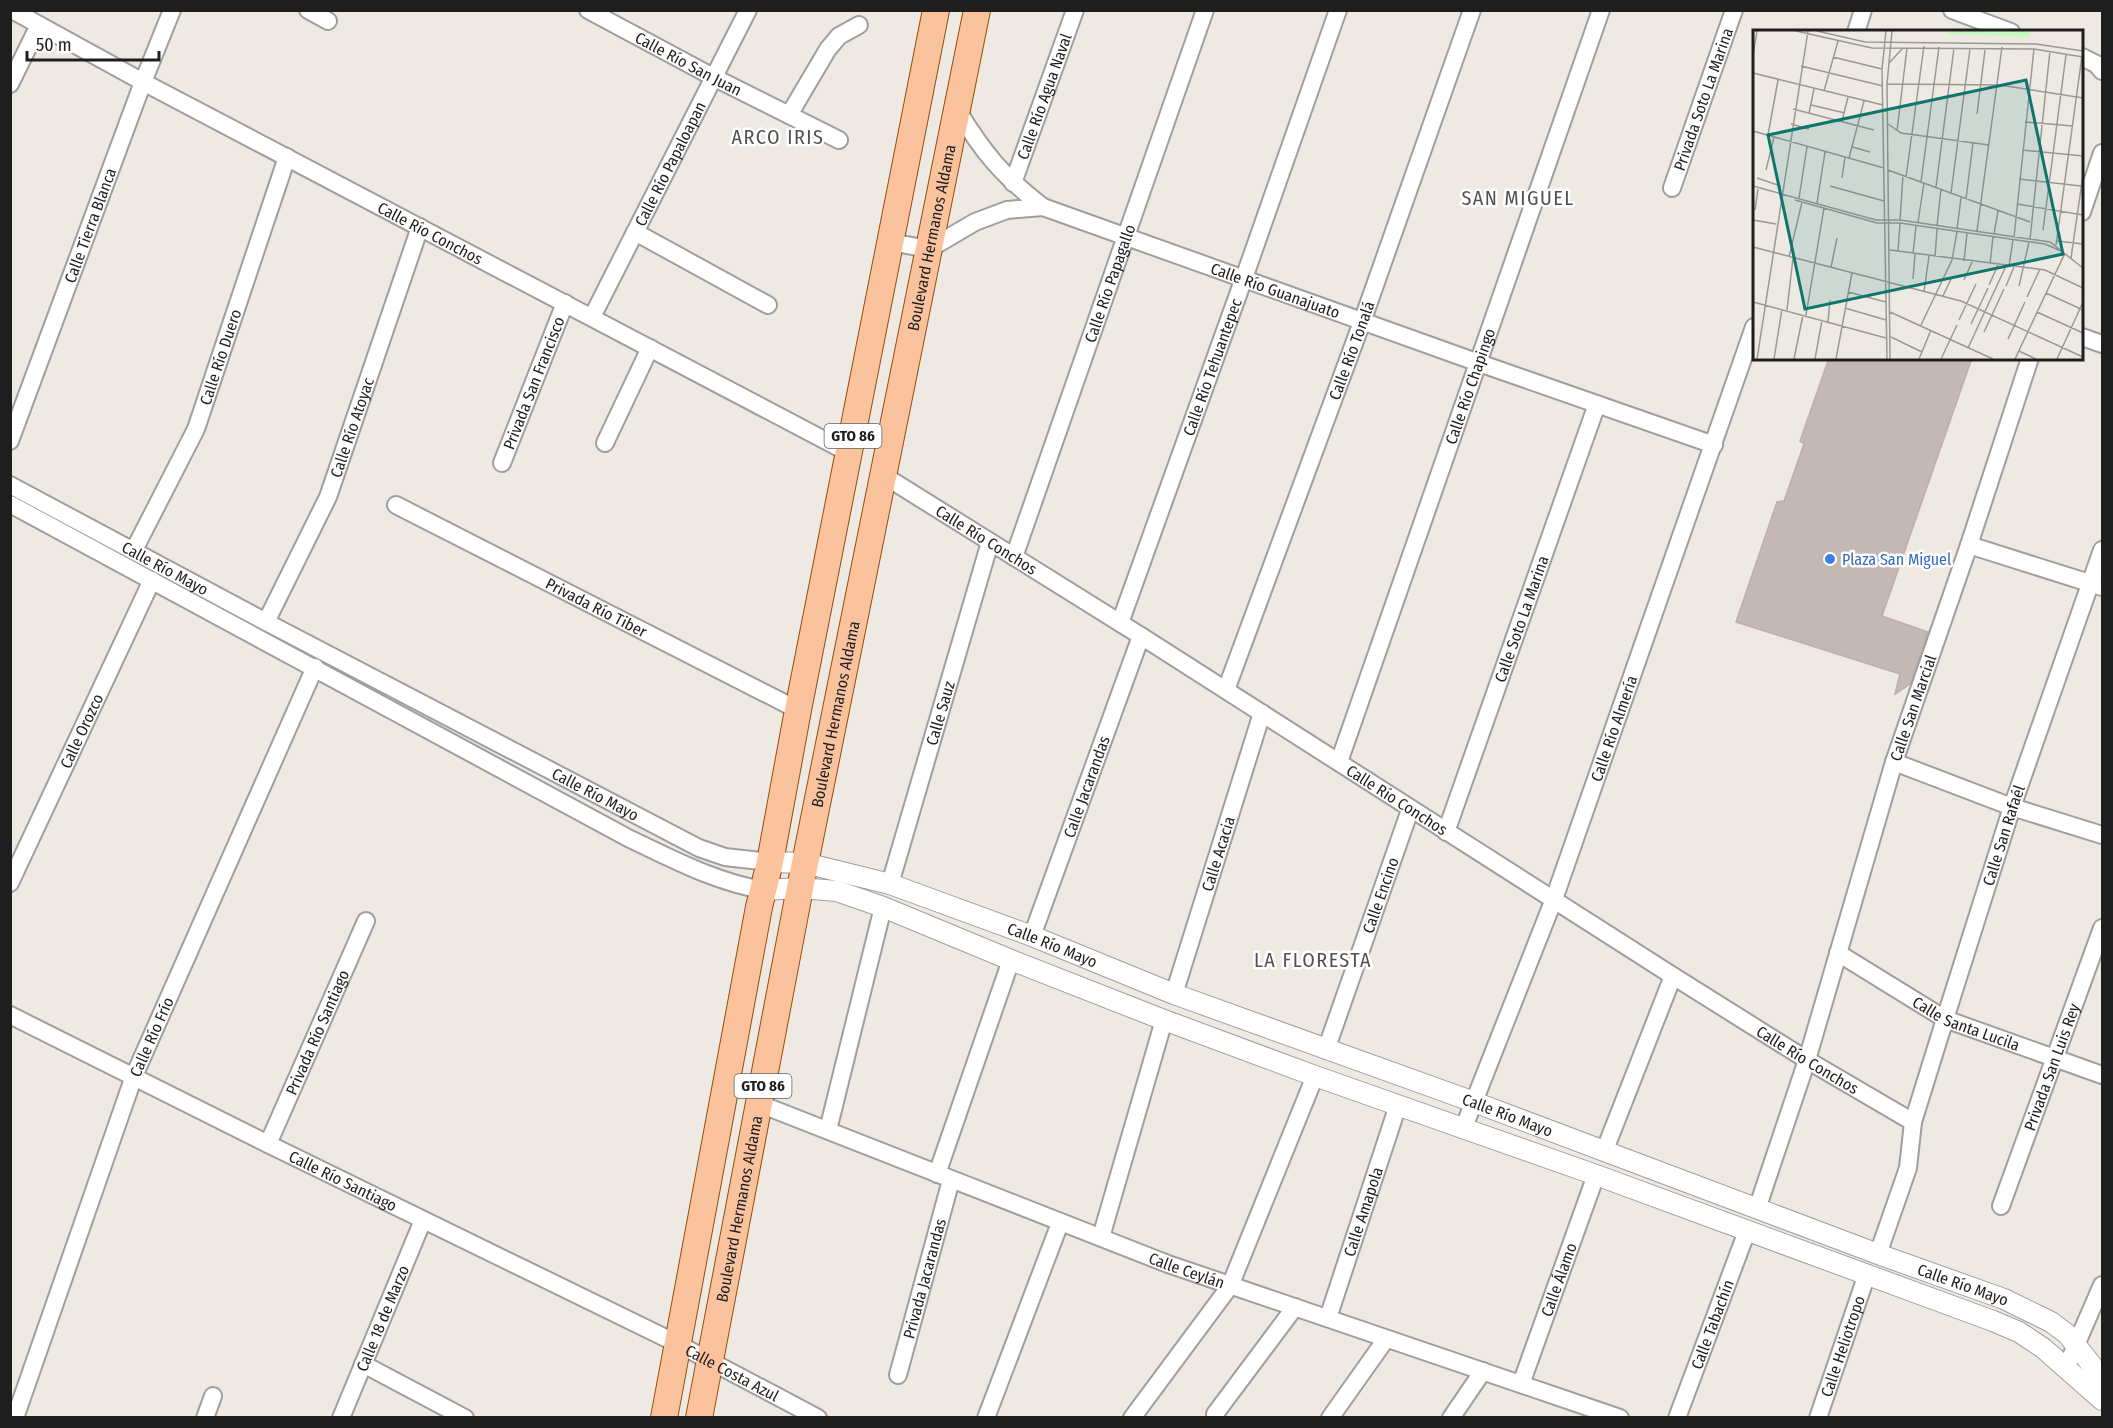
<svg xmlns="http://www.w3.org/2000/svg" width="2113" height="1428" font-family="'Fira Sans Condensed',sans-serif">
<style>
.building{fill:#c3b8b4;stroke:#c0aea7;stroke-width:1.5}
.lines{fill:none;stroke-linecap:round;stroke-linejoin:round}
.minor-casing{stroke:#9f9f9f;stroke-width:20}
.tertiary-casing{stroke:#9f9f9f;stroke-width:22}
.primary-casing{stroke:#954d03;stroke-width:28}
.minor{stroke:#fff;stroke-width:16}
.tertiary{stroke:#fff;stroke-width:20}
.primary{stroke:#fac39e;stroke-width:26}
.shop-dot{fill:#3f7fe0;stroke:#fff;stroke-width:2}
.labels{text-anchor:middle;stroke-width:5;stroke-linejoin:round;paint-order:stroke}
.shield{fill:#fff;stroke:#626262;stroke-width:1.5}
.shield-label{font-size:15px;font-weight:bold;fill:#1e1e1e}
.street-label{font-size:16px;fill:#1e1e1e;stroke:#fff}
.shop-label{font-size:16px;fill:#366cbe;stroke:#fff;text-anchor:start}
.quarter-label{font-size:20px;letter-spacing:1.5px;fill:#515151;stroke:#fff}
.inset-road{fill:none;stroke:#9b9895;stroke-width:1.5}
.view{fill:#0f766e;fill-opacity:0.15;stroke:#0f766e;stroke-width:3}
.inset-edge{fill:none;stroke:#1e1e1e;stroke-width:3}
</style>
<rect width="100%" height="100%" fill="#efe9e4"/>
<!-- building -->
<path class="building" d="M1829,358H1972L1882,616L1928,632L1910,684L1895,694L1900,674L1736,622L1777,502L1784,501L1804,444L1800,441Z"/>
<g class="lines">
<defs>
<g id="minor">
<path id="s1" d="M12,10L143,82L849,453"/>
<path d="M308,10L328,21"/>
<path id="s2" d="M588,10L715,78L839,140"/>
<path d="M1952,10L2011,32"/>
<path d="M1856,32L1863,10"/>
<path d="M2082,57L2096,64L2102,71"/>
<path d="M10,84L39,25"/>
<path id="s3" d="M958,111C984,154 1003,176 1043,207L1479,363L1714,445"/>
<path d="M789,115L828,49L839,36L859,25"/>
<path id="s4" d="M1013,183L1075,10"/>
<path id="s5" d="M1672,188L1734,10"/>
<path d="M2082,212L2102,153"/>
<path d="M635,232L768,305"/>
<path d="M890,242L929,249L975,222L1007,210L1043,207"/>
<path id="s6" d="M592,317L748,10"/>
<path d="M2082,337L2102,344"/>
<path id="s7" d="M10,441L143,82L172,10"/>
<path d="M605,443L650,348"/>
<path id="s8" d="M502,463L565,303"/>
<path id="s9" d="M883,475L1141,636L1673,976L1807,1060L1913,1122"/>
<path id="s10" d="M10,485L266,622L699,848L725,857L770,862"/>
<path d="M10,504L630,839C673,859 715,882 763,890"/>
<path id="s11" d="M396,505L798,710"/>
<path d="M1969,545L2102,587"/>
<path id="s12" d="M134,550L196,429L287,157"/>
<path id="s13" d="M1014,557L1205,10"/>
<path id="s14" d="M266,622L328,497L420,227"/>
<path id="s15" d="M1120,623L1244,278L1338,10"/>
<path id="s16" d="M1226,690L1362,322L1472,10"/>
<path id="s17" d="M1339,762L1601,10"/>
<path d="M1894,762L2012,807L2102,835"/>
<path id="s18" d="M1446,832L1597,404"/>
<path id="s19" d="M10,883L152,580"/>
<path id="s20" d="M890,884L990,542"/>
<path id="s21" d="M1032,936L1141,636"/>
<path id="s22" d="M1838,953L1945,1019L2102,1075"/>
<path id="s23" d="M1174,994L1262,713"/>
<path id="s24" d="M10,1015L268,1144L678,1344L818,1418"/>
<path id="s25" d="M1326,1050L1410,810"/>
<path id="s26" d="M760,1104L1168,1264L1620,1418"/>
<path id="s27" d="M1464,1127L1554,899L1754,327"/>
<path d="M828,1130L883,907"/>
<path id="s28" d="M268,1144L366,921"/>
<path d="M1604,1152L1673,976"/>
<path d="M937,1174L1011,960"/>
<path id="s29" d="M2001,1206L2102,928"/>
<path id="s30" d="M1757,1209L1807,1060L1894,762L1969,545L2030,358"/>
<path d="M1101,1237L1164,1020"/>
<path id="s31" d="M1878,1254L1908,1168L1913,1122L1945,1019L2012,807L2102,550"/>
<path id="s32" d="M1328,1318L1398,1105"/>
<path d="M363,1364L465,1418"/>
<path d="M2066,1368L2102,1285"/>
<path id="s33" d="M898,1375L951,1180"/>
<path id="s34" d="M1521,1384L1596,1175"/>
<path d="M1215,1414L1295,1307"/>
<path id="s35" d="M15,1418L134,1076L315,667"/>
<path d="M205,1418L213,1396"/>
<path id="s36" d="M341,1418L423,1220"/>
<path d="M986,1418L1060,1223"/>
<path d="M1132,1418L1230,1286L1315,1076"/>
<path d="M1330,1418L1386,1339"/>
<path d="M1451,1418L1483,1371"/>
<path id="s37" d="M1677,1418L1747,1231"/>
<path id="s38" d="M1818,1418L1867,1274"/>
</g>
<g id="tertiary">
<path id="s39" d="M770,862L805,863L890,884L1032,936L1174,994L1474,1102L1878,1254L2004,1299L2051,1322L2067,1334L2091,1364L2102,1382"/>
<path d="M763,890L800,888L837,891L883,907L1011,960L1164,1020L1315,1076L1596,1175L1993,1321L2019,1332L2043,1348L2102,1400"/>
</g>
<g id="primary">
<path d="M664,1418L759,907L770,862L798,710L936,10"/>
<path id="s40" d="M699,1418L800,888L977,10"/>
</g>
</defs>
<!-- minor casing -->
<use href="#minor" class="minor-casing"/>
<!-- tertiary casing -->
<use href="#tertiary" class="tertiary-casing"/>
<!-- primary casing -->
<use href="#primary" class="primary-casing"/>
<!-- minor -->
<use href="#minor" class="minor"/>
<!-- tertiary -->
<use href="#tertiary" class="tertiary"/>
<!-- primary -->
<use href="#primary" class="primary"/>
</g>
<!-- markers -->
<circle class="shop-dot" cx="1830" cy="559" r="6"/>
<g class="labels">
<!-- shield labels -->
<g class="shield">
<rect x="824.5" y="424" width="57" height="24" rx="4.5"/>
<rect x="734.5" y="1074" width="57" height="24" rx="4.5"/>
</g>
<g class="shield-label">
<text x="853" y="441">GTO 86</text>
<text x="763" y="1091">GTO 86</text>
</g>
<!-- street labels -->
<g class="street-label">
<text dy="6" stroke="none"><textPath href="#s2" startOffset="114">Calle Río San Juan</textPath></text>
<text dy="6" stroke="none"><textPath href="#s4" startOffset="92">Calle Río Agua Naval</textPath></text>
<text dy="6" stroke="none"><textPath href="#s5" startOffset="94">Privada Soto La Marina</textPath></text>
<text dy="6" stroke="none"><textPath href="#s6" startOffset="172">Calle Río Papaloapan</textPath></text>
<text dy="6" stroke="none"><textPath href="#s7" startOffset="230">Calle Tierra Blanca</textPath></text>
<text dy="6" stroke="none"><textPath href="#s1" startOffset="474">Calle Río Conchos</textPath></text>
<text dy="6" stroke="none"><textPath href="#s40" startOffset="1203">Boulevard Hermanos Aldama</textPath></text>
<text dy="6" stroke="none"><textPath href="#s13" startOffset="290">Calle Río Papagallo</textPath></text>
<text dy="6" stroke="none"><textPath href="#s3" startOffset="376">Calle Río Guanajuato</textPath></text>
<text dy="6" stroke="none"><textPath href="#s16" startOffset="362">Calle Río Tonalá</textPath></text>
<text dy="6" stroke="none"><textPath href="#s12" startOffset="212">Calle Río Duero</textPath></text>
<text dy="6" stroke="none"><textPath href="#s15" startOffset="272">Calle Río Tehuantepec</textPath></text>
<text dy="6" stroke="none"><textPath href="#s8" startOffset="86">Privada San Francisco</textPath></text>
<text dy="6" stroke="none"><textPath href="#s17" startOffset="398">Calle Río Chapingo</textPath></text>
<text dy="6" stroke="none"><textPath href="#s14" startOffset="213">Calle Río Atoyac</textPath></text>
<text dy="6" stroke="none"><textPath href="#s9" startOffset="122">Calle Río Conchos</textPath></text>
<text dy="6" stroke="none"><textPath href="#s10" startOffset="176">Calle Río Mayo</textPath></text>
<text dy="6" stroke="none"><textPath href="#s11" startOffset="225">Privada Río Tiber</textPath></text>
<text dy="6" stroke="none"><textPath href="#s18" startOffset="226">Calle Soto La Marina</textPath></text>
<text dy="6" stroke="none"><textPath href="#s30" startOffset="525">Calle San Marcial</textPath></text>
<text dy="6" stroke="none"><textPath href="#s40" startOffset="717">Boulevard Hermanos Aldama</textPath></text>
<text dy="6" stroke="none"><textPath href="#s20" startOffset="178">Calle Sauz</textPath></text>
<text dy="6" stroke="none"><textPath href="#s27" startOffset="426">Calle Río Almería</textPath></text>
<text dy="6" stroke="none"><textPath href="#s19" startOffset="168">Calle Orozco</textPath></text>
<text dy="6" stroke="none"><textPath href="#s21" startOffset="159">Calle Jacarandas</textPath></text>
<text dy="6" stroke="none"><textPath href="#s10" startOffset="662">Calle Río Mayo</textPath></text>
<text dy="6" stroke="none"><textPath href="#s9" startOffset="608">Calle Río Conchos</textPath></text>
<text dy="6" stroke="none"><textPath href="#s31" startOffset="438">Calle San Rafaél</textPath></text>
<text dy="6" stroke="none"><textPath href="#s23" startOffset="147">Calle Acacia</textPath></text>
<text dy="6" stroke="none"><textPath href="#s25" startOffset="164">Calle Encino</textPath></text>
<text dy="6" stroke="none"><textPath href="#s39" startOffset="296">Calle Río Mayo</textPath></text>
<text dy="6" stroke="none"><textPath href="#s22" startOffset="147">Calle Santa Lucila</textPath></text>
<text dy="6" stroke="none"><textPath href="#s28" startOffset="122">Privada Río Santiago</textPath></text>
<text dy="6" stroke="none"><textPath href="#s35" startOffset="405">Calle Río Frío</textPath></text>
<text dy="6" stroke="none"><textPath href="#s9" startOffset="1094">Calle Río Conchos</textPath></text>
<text dy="6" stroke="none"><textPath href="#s29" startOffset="148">Privada San Luis Rey</textPath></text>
<text dy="6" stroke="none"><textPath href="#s39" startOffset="782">Calle Río Mayo</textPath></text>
<text dy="6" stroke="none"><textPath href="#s24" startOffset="372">Calle Río Santiago</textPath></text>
<text dy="6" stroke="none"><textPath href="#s40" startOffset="213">Boulevard Hermanos Aldama</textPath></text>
<text dy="6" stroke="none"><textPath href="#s32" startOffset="112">Calle Amapola</textPath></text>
<text dy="6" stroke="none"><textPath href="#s26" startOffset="458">Calle Ceylán</textPath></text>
<text dy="6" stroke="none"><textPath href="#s33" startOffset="100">Privada Jacarandas</textPath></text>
<text dy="6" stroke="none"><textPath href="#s34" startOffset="111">Calle Álamo</textPath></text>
<text dy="6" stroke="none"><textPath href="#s39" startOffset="1268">Calle Río Mayo</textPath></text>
<text dy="6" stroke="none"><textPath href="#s36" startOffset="108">Calle 18 de Marzo</textPath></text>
<text dy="6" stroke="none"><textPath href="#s37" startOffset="100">Calle Tabachín</textPath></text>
<text dy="6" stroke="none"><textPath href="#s38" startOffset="76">Calle Heliotropo</textPath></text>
<text dy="6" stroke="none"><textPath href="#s24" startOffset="806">Calle Costa Azul</textPath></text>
</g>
<!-- shop labels -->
<g class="shop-label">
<text x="1842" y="565">Plaza San Miguel</text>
</g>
<!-- quarter labels -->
<g class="quarter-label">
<text x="778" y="144">ARCO IRIS</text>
<text x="1518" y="205">SAN MIGUEL</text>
<text x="1313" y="967">LA FLORESTA</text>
</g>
</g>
<!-- overview -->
<g transform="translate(1753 30)">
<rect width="330" height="330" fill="#efe9e4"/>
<path d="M194,1H277V7L193,4Z" fill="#c6f8c2"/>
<path class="inset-road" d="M43,1L119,18L281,19L330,27M64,1L112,12L283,14L330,21M133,1L129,39L134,329M0,25L4,1M80,27L129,39M136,33L150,18M48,36L130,56M0,43L130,75M134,54L247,55L330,68M71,61L85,11M58,75L92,83M40,79L121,100M56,83L61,59M224,84L232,20M89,91L95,67M272,92L320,96M38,94L56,99M135,94L148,103L236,115M0,101L131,138M144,101L154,18M15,105L25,50M99,117L117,122M269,120L330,126M96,128L111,71M13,140L21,107M135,140L277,192M153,147L171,16M4,148L28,156M89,148L92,127M266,149L328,156M168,152L186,17M0,156L123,190H147L297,212L330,238M77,156L131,171M183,157L201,18M198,163L217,19M46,168L54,117M213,169L220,113M42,170L124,193H147L292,214L308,221M64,173L72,122M264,174L330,185M2,180L5,159M0,190L23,194M147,190L150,145M165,192L171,153M184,196L188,159M204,199L208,168M290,200L313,25M224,201L249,17M241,204L245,181M261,207L281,19M277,209L297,21M304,211L330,214M303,215L329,26M0,217L208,271L330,327M137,220L292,240L330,258M145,221L147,193M160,224L163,196M36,227L49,172M182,227L184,199M318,228L330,145M211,231L214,203M237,234L240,207M256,236L260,210M78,237L84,208M160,249L162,224M211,250L219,232M236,255L245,235M253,256L261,237M266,256L276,212M95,262L133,272M171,262L176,226M293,263L330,280M190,266L198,249M274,267L287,239M0,272L133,308M92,278L133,290M34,280L40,228M137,282L240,329M284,282L330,303M53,285L71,178M206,290L223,254M75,292L77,270M218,294L235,258M168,295L199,230L204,202M231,302L251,259M138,307L169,322M255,309L272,272M215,318L253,236M266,321L283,329M4,329L55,1M21,329L29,279M41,329L50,285M62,329L69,290M83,329L99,243M137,329L134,54L139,1M166,329L178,300M188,329L204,295M262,329L312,223M304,329L330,272"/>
<path class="view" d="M273,50L310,224L52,279L15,105Z"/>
<rect width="330" height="330" class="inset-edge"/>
</g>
<!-- border -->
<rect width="2113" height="1428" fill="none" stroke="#1e1e1e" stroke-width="24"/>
<!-- scale -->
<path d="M27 51v9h132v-9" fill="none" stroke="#1e1e1e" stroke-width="3"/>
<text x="36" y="51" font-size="18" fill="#1e1e1e" stroke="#ffffff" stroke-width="4.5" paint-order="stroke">50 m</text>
</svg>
